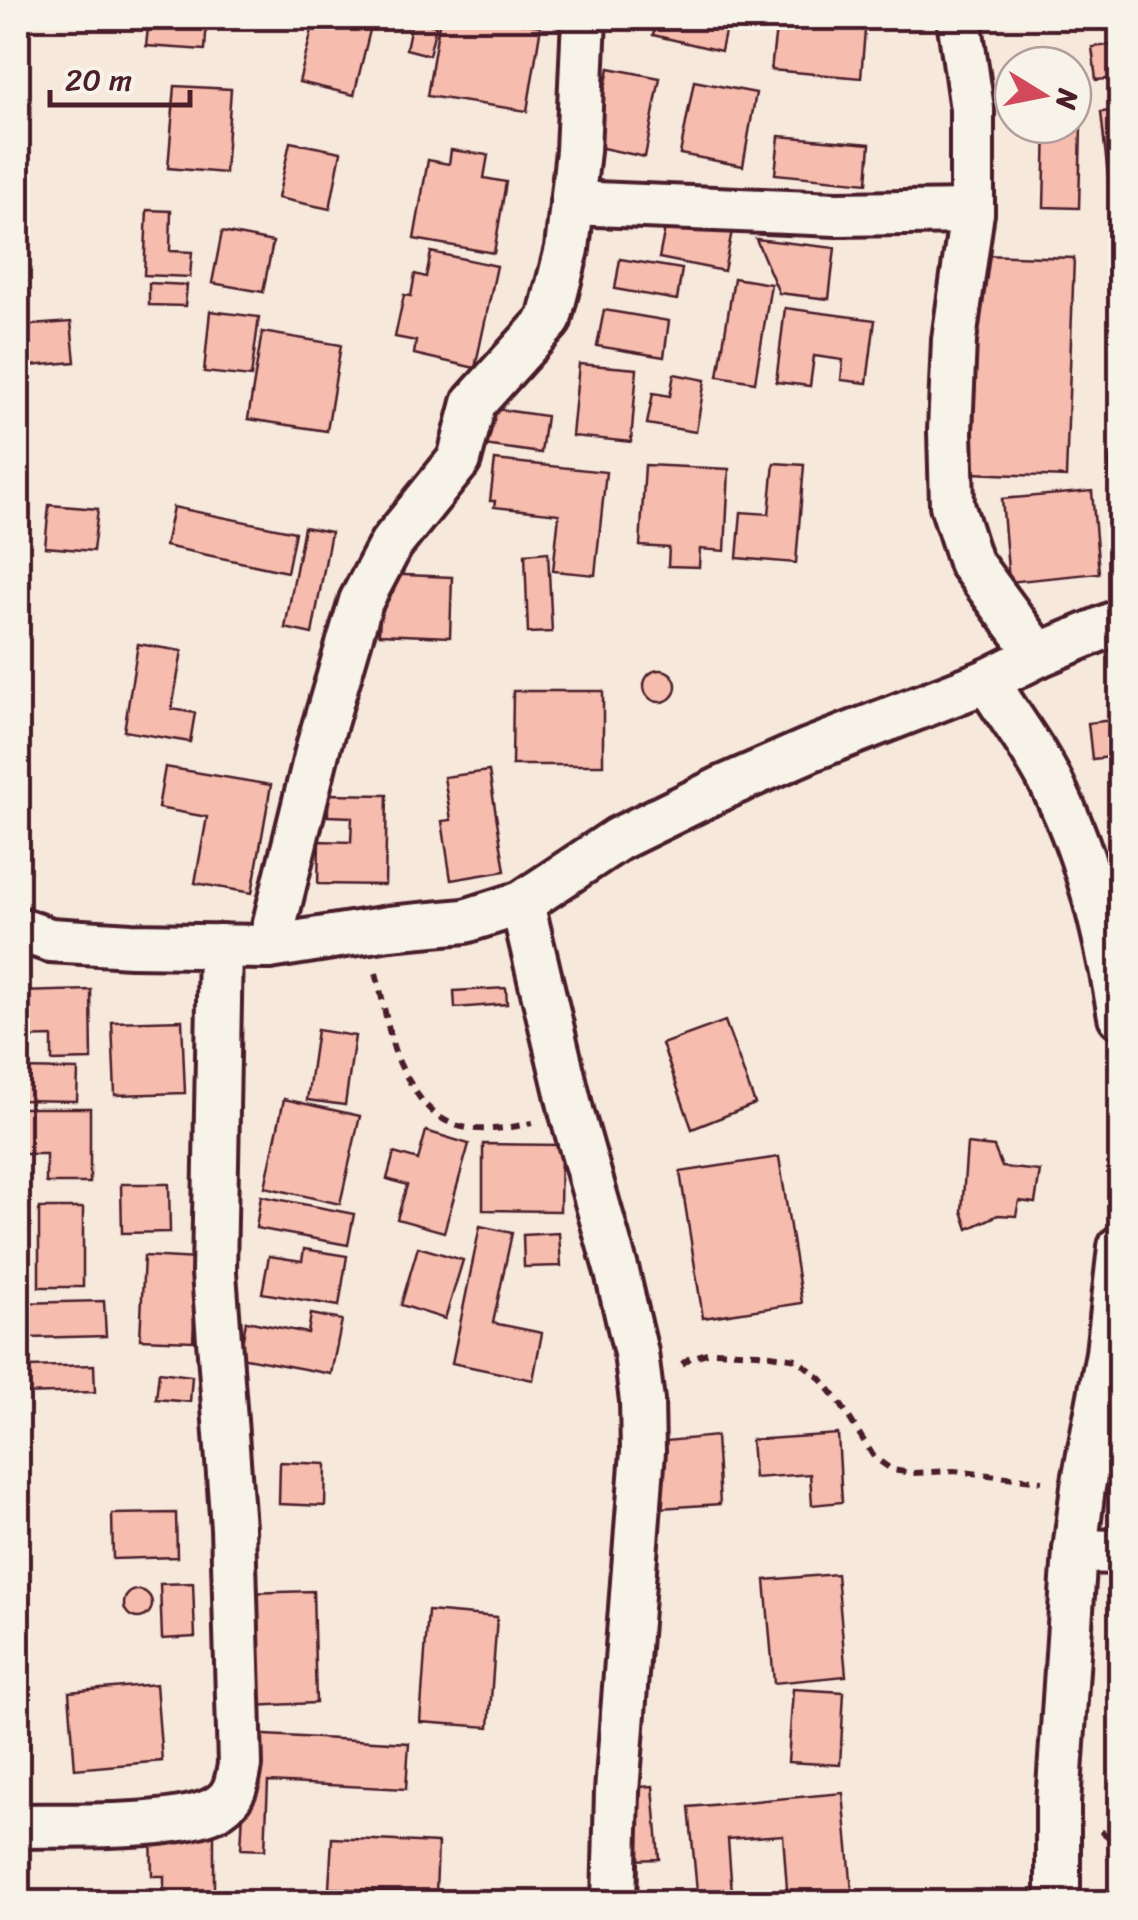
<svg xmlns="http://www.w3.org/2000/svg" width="1138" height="1920" font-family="Sriracha,sans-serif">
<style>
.building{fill:#f6bcad;stroke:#4a1f2b;stroke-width:2.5;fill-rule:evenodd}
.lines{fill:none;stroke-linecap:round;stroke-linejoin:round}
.street-casing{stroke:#4a1f2b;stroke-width:50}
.path{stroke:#4a1f2b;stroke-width:6;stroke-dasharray:10 8;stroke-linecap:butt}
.street{stroke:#f7f3e8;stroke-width:42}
</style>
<rect width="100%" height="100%" fill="#f7e8dc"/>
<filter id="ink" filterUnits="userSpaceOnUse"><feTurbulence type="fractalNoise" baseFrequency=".01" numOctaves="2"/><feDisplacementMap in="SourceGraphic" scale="20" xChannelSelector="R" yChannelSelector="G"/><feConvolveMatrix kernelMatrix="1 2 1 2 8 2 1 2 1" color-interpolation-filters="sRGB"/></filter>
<g filter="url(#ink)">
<!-- building -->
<g class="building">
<path d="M149,18H207L205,50L146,46Z"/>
<path d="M315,18H373L354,95L299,82Z"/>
<path d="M440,18H487L541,26L527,111L427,96Z"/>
<path d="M657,18H728L721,51L653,35Z"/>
<path d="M798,18H866L861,78L771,70L776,28L797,30Z"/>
<path d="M412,20L436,26L429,55L406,49Z"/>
<path d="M1120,44V78L1096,80L1092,47Z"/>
<path d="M609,68L660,78L645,157L593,146Z"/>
<path d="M694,81L756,93L743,166L680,154Z"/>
<path d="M175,86L231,89L225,173L168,168Z"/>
<path d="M1120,110V193L1110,194L1101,112Z"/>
<path d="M1081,124L1079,208L1044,207L1046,125Z"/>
<path d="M779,136L870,144L867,183L775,174Z"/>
<path d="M290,142L341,152L330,209L278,198Z"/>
<path d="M451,150L488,155L484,178L506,182L494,253L414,239L428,160L449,164Z"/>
<path d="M147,210L171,211L170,251L192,252L190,277L144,275Z"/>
<path d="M667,218L732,231L724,271L659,258Z"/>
<path d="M222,232L273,242L263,292L212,283Z"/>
<path d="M756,239L835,248L829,299L779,293Z"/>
<path d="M431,252L497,266L475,368L414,354L416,341L395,337L404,295L411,296L415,274L426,277Z"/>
<path d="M980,255L1074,258L1066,477L972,473Z"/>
<path d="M620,259L682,269L677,300L615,289Z"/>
<path d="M734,278L771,284L755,382L718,376Z"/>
<path d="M149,283L187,285L185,306L149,305Z"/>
<path d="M1116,297H1120V362H1117Z"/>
<path d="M785,308L875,320L867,383L841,380L843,360L814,356L810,386L776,382Z"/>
<path d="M604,310L669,321L664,357L597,346Z"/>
<path d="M210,311L259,317L251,377L204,372Z"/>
<path d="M71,322L75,362L18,367V326Z"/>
<path d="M262,332L341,345L327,431L248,419Z"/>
<path d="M579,364L637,369L631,442L572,436Z"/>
<path d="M674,374L705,380L696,432L647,424L653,393L670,396Z"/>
<path d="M489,408L546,416L541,453L484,445Z"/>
<path d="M1120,454V516L1116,517L1108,455Z"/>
<path d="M495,460L606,472L595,575L553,571L559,514L494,507L495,501H490Z"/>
<path d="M774,463L804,465L796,563L737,558L741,512L769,514Z"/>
<path d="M645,465L729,469L725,551L700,549L699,567L668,566L669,548L640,546Z"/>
<path d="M1092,491L1099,573L1009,582L1002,499Z"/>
<path d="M49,505L98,509L93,551L45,547Z"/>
<path d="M173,507L295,532L287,572L165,546Z"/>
<path d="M304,527L331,532L312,634L285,628Z"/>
<path d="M548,552L552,632L528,633L525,554Z"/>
<path d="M382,574L452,577L450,637L379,634Z"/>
<path d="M138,644L182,651L172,709L195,713L190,742L124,731Z"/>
<circle cx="660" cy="686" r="16"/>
<path d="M513,691H603V765H512Z"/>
<path d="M1120,719V756L1092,759L1088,723Z"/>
<path d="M165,767L271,785L252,893L195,883L207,817L158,808Z"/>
<path d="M489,771L505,871L451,880L442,821L451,820L444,777Z"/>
<rect x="1114" y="790" width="6" height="81"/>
<path d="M328,794L387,795L385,885L318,884L319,841L351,842L352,817L328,816Z"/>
<path d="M506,988L507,1004L455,1008L454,991Z"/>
<path d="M91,990L92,1060L52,1061V1037L18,1038V992Z"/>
<path d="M182,1020L185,1093L115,1095L112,1022Z"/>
<path d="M725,1021L755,1104L692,1129L662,1044Z"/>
<path d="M317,1030L355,1036L345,1105L307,1100Z"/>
<path d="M18,1069L78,1070L77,1101L18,1100Z"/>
<path d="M284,1099L360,1116L340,1204L265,1187Z"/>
<path d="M18,1108H90V1183H46V1154H18Z"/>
<path d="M426,1131L469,1144L444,1232L397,1219L407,1185L387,1179L394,1153L418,1160Z"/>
<path d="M483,1144L561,1145L560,1211L483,1210Z"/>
<path d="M967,1144L994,1147L1002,1167L1040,1171L1035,1203L1019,1201L1016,1216L998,1215L968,1229L962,1211Z"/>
<path d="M779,1157L802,1303L703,1318L680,1172Z"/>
<path d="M121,1184H169L170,1232L122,1233Z"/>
<path d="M261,1196L354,1214L348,1245L256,1228Z"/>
<rect x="39" y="1208" width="44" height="79"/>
<path d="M480,1226L512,1233L493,1323L542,1333L533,1380L452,1363Z"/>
<path d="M559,1233L561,1266L524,1267L523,1235Z"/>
<path d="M418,1247L463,1260L445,1319L401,1305Z"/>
<path d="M304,1249L347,1256L339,1306L262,1293L269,1256L302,1261Z"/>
<path d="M144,1256L197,1259L193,1341L140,1339Z"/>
<path d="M104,1301L106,1336L28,1338L29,1367L94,1365L95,1392L18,1394V1303Z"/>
<path d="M311,1314L342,1320L331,1374L240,1357L246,1321L308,1333Z"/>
<path d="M159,1372L192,1376L190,1402L156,1399Z"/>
<path d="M838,1434L842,1502L812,1505L810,1474L754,1478L751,1440Z"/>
<path d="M716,1436L720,1504L660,1508L655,1442Z"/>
<path d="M280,1462L326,1464L325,1506L279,1504Z"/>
<path d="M176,1513L177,1557L113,1559L112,1514Z"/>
<path d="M837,1574L846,1676L774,1683L765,1580Z"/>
<path d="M193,1583L195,1637L162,1639L160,1584Z"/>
<circle cx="138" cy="1604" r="14"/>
<path d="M313,1591L316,1703L250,1706L246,1593Z"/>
<path d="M428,1611L497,1617L489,1727L420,1722Z"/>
<path d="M156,1684L162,1761L75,1769L69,1692Z"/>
<path d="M793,1689L844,1692L840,1765L788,1762Z"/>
<path d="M247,1734L409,1743L406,1789L268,1782L265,1850L241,1849Z"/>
<path d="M653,1786L659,1859L631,1860L626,1788Z"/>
<path d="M843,1793L853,1902H698L689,1807ZM783,1835L787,1889L732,1893L728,1839Z"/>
<path d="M214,1826V1902H164V1876H152L151,1827Z"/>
<path d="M332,1838L438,1843L436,1894L329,1888Z"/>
</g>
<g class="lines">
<defs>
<g id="street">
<path d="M959,18L972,109V212L954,340L950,431L952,505L970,562L1039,655"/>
<path d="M572,203L837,214L972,212"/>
<path d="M987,681C1010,718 1038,754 1056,793C1090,863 1107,941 1120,1016"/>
<path d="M522,903L572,1114L617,1272L636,1353L642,1401L643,1451L617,1792L614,1902"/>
<path d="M18,929L50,940L131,945L269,947L389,928L465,921L522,903L618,839L720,789L809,750L987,681L1039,655L1120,621"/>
<path d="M269,947L319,744L361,601L391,544L459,460L474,403L549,320L567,249L578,151L584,18"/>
<path d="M1075,1551L1120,1552"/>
<path d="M18,1826C62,1825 186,1830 220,1806C235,1796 237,1782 240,1765L233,1528L214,1273L220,946"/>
<path d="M1058,1902V1803L1075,1551L1083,1487L1108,1353L1120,1247"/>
</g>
</defs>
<!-- street casing -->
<use href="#street" class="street-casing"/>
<!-- path -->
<g class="path">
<path d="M376,973C382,996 386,1019 392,1042C396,1058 403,1071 411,1084C440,1136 480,1134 532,1123"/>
<path d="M682,1364L690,1358L714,1351L758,1353L797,1359L821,1379L838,1400L874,1457L892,1470L911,1473L954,1471L1042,1481"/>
<path d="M1101,1831L1120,1846"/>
</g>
<!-- street -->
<use href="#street" class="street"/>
</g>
</g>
<!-- margin -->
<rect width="1138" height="1920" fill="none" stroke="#f7f3e8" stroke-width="60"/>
<rect x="30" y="30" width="1078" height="1860" fill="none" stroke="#4a1f2b" stroke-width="4" filter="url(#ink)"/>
<!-- north arrow -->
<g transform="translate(1043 95) rotate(100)"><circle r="48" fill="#f7f3e8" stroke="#b29e9c" stroke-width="2.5"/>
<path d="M0-8L18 38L0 25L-18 38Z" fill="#d1495b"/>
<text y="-15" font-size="28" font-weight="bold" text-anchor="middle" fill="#4a1f2b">N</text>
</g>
<!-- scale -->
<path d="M50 90v15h140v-15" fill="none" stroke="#4a1f2b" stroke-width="5"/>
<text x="65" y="90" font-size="30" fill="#4a1f2b" stroke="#f7f3e8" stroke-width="8" paint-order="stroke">20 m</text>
</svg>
